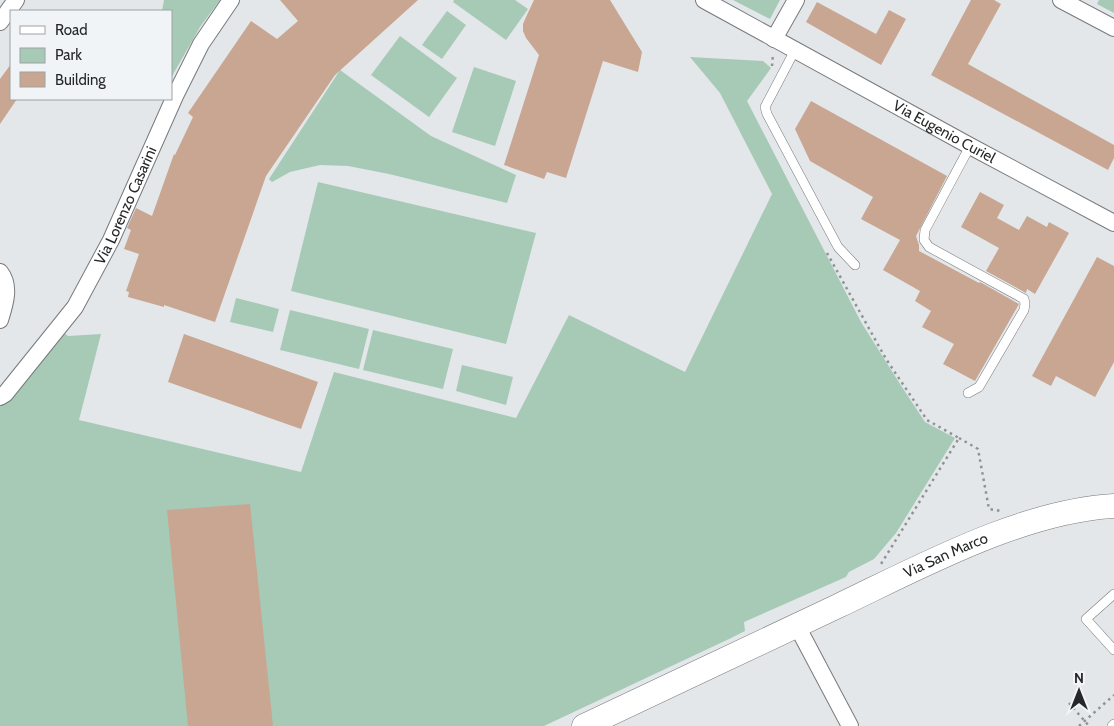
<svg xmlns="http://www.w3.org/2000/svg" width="1114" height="726" font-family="Cabin,sans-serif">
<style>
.green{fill:#a7cab6}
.building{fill:#c8a692}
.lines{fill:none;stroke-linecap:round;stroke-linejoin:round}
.lane-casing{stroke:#777a7d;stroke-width:10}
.street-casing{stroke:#777a7d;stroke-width:18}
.secondary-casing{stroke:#777a7d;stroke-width:25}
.path{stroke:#909395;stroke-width:2.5;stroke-dasharray:2.5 4;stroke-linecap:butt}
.lane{stroke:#fff;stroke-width:9}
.street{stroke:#fff;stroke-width:16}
.secondary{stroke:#fff;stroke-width:24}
.labels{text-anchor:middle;stroke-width:4;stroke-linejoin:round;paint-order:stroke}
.street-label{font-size:15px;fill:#262728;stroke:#f0f4f7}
</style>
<rect width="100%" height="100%" fill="#e3e7ea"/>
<!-- green -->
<g class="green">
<path d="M164,0H220L200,27L171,78V11H162Z"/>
<path d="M454,0H515L528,9L506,40L453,2Z"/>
<path d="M733,0H780L770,19Z"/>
<path d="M1099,0H1114V13L1097,4Z"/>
<path d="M447,11L466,25L442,59L422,45Z"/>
<path d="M400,36L457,78L429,117L371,75Z"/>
<path d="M690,57L763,61L771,68L747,101L861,322L900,384L925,422L955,438L896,533L874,559L849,572L846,577L744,622L745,631L729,639L544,726H0V406L19,387L63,332L68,336L101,334L79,420L301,472L334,372L516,418L569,315L685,372L772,194L720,93Z"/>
<path d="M474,67L516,81L495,146L452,132Z"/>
<path d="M340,70L431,136L516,175L507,203L389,174L348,166L320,165L290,172L272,182L269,179Z"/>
<path d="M318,182L536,233L506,344L291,291Z"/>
<path d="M236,298L279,309L273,332L230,322Z"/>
<path d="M290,310L369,329L359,369L280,350Z"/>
<path d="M373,330L453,349L443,389L363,370Z"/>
<path d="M462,365L513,377L506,405L456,391Z"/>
</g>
<!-- building -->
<g class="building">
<path d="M280,0H418L335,75L266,176L215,322L164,305V307L128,297L129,292L126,291L139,254L124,249L131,230L127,228L136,208L152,216L174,154L175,155L193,117L188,113L251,21L277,39L298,21Z"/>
<path d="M534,0H610L642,52L638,72L603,61L566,178L547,172L544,179L504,165L539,55L526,38L523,31V24L526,17Z"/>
<path d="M971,0H994L1001,4L968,64L1114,145V158L1108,170L931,75Z"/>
<path d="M817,2L876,34L889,10L906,19L881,65L806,22Z"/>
<path d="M11,64V99H17L0,124V79Z"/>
<path d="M811,101L947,176L916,236L919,245V251L979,283L980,282L1019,304L975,381L943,364L954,344L922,327L931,311L915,301L920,291L883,270L900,240L861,219L873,197L810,161L795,129Z"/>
<path d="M980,192L1004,205L997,218L1019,230L1027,216L1047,227L1049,222L1069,233L1035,294L1027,289L1026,293L986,271L999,248L961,227Z"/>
<path d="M1097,257L1114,266V362L1095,397L1056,376L1051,386L1032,376Z"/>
<path d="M184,334L318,382L301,429L168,382Z"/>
<path d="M250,504L273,726H188L167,510Z"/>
</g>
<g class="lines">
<defs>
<g id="lane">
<path d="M795,50L765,107L767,114L838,247L855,265"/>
<path d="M968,393L979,387L1024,310L1025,304L1024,299L929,247L924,240L925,230L970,146"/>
<path d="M1114,594L1086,619L1114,650"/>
<path d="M1112,726L1114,724"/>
</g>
<g id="street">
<path id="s1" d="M704,0L970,146L1114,223"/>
<path d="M1061,0L1114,28"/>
<path d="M0,22L16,0"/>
<path d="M774,39L796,0"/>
<path d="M0,272C11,286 5,304 0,320"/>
<path id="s2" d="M0,397L5,394L75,307L111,240L175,96L201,44L231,0"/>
<path d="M797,626L850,726"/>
</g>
<g id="secondary">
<path id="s3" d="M584,726C669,686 753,646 838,606C920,567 1022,511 1114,506"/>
</g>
</defs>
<!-- lane casing -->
<use href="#lane" class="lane-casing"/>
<!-- street casing -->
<use href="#street" class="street-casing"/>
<!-- secondary casing -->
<use href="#secondary" class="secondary-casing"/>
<!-- path -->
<g class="path">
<path d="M772,66L773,54"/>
<path d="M827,253L886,359L927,420L959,438L881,564"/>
<path d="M959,438L978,449L989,509L1001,511"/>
<path d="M1069,703L1089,726"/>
<path d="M1079,726L1114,695"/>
</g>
<!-- lane -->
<use href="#lane" class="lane"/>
<!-- street -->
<use href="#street" class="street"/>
<!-- secondary -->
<use href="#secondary" class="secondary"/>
</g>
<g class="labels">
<!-- street labels -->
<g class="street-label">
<text dy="5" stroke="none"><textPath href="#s1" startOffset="274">Via Eugenio Curiel</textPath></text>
<text dy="5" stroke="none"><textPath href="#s2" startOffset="231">Via Lorenzo Casarini</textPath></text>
<text dy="5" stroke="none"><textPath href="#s3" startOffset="400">Via San Marco</textPath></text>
</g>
</g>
<!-- legend -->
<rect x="10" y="10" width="162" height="90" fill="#f0f4f7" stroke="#9fa2a4"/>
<rect x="20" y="26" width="25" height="8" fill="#ffffff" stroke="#9fa2a4"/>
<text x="55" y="35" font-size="15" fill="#262728">Road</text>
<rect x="20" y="48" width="25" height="15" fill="#a7cab6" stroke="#9fa2a4"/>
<text x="55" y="60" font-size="15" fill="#262728">Park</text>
<rect x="20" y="72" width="25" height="15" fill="#c8a692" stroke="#9fa2a4"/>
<text x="55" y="85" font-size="15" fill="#262728">Building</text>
<!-- north arrow -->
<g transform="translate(1079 691)" stroke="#f0f4f7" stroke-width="4" paint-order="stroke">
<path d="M0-4L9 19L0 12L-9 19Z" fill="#262728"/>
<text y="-8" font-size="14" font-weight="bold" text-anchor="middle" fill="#262728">N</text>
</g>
</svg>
